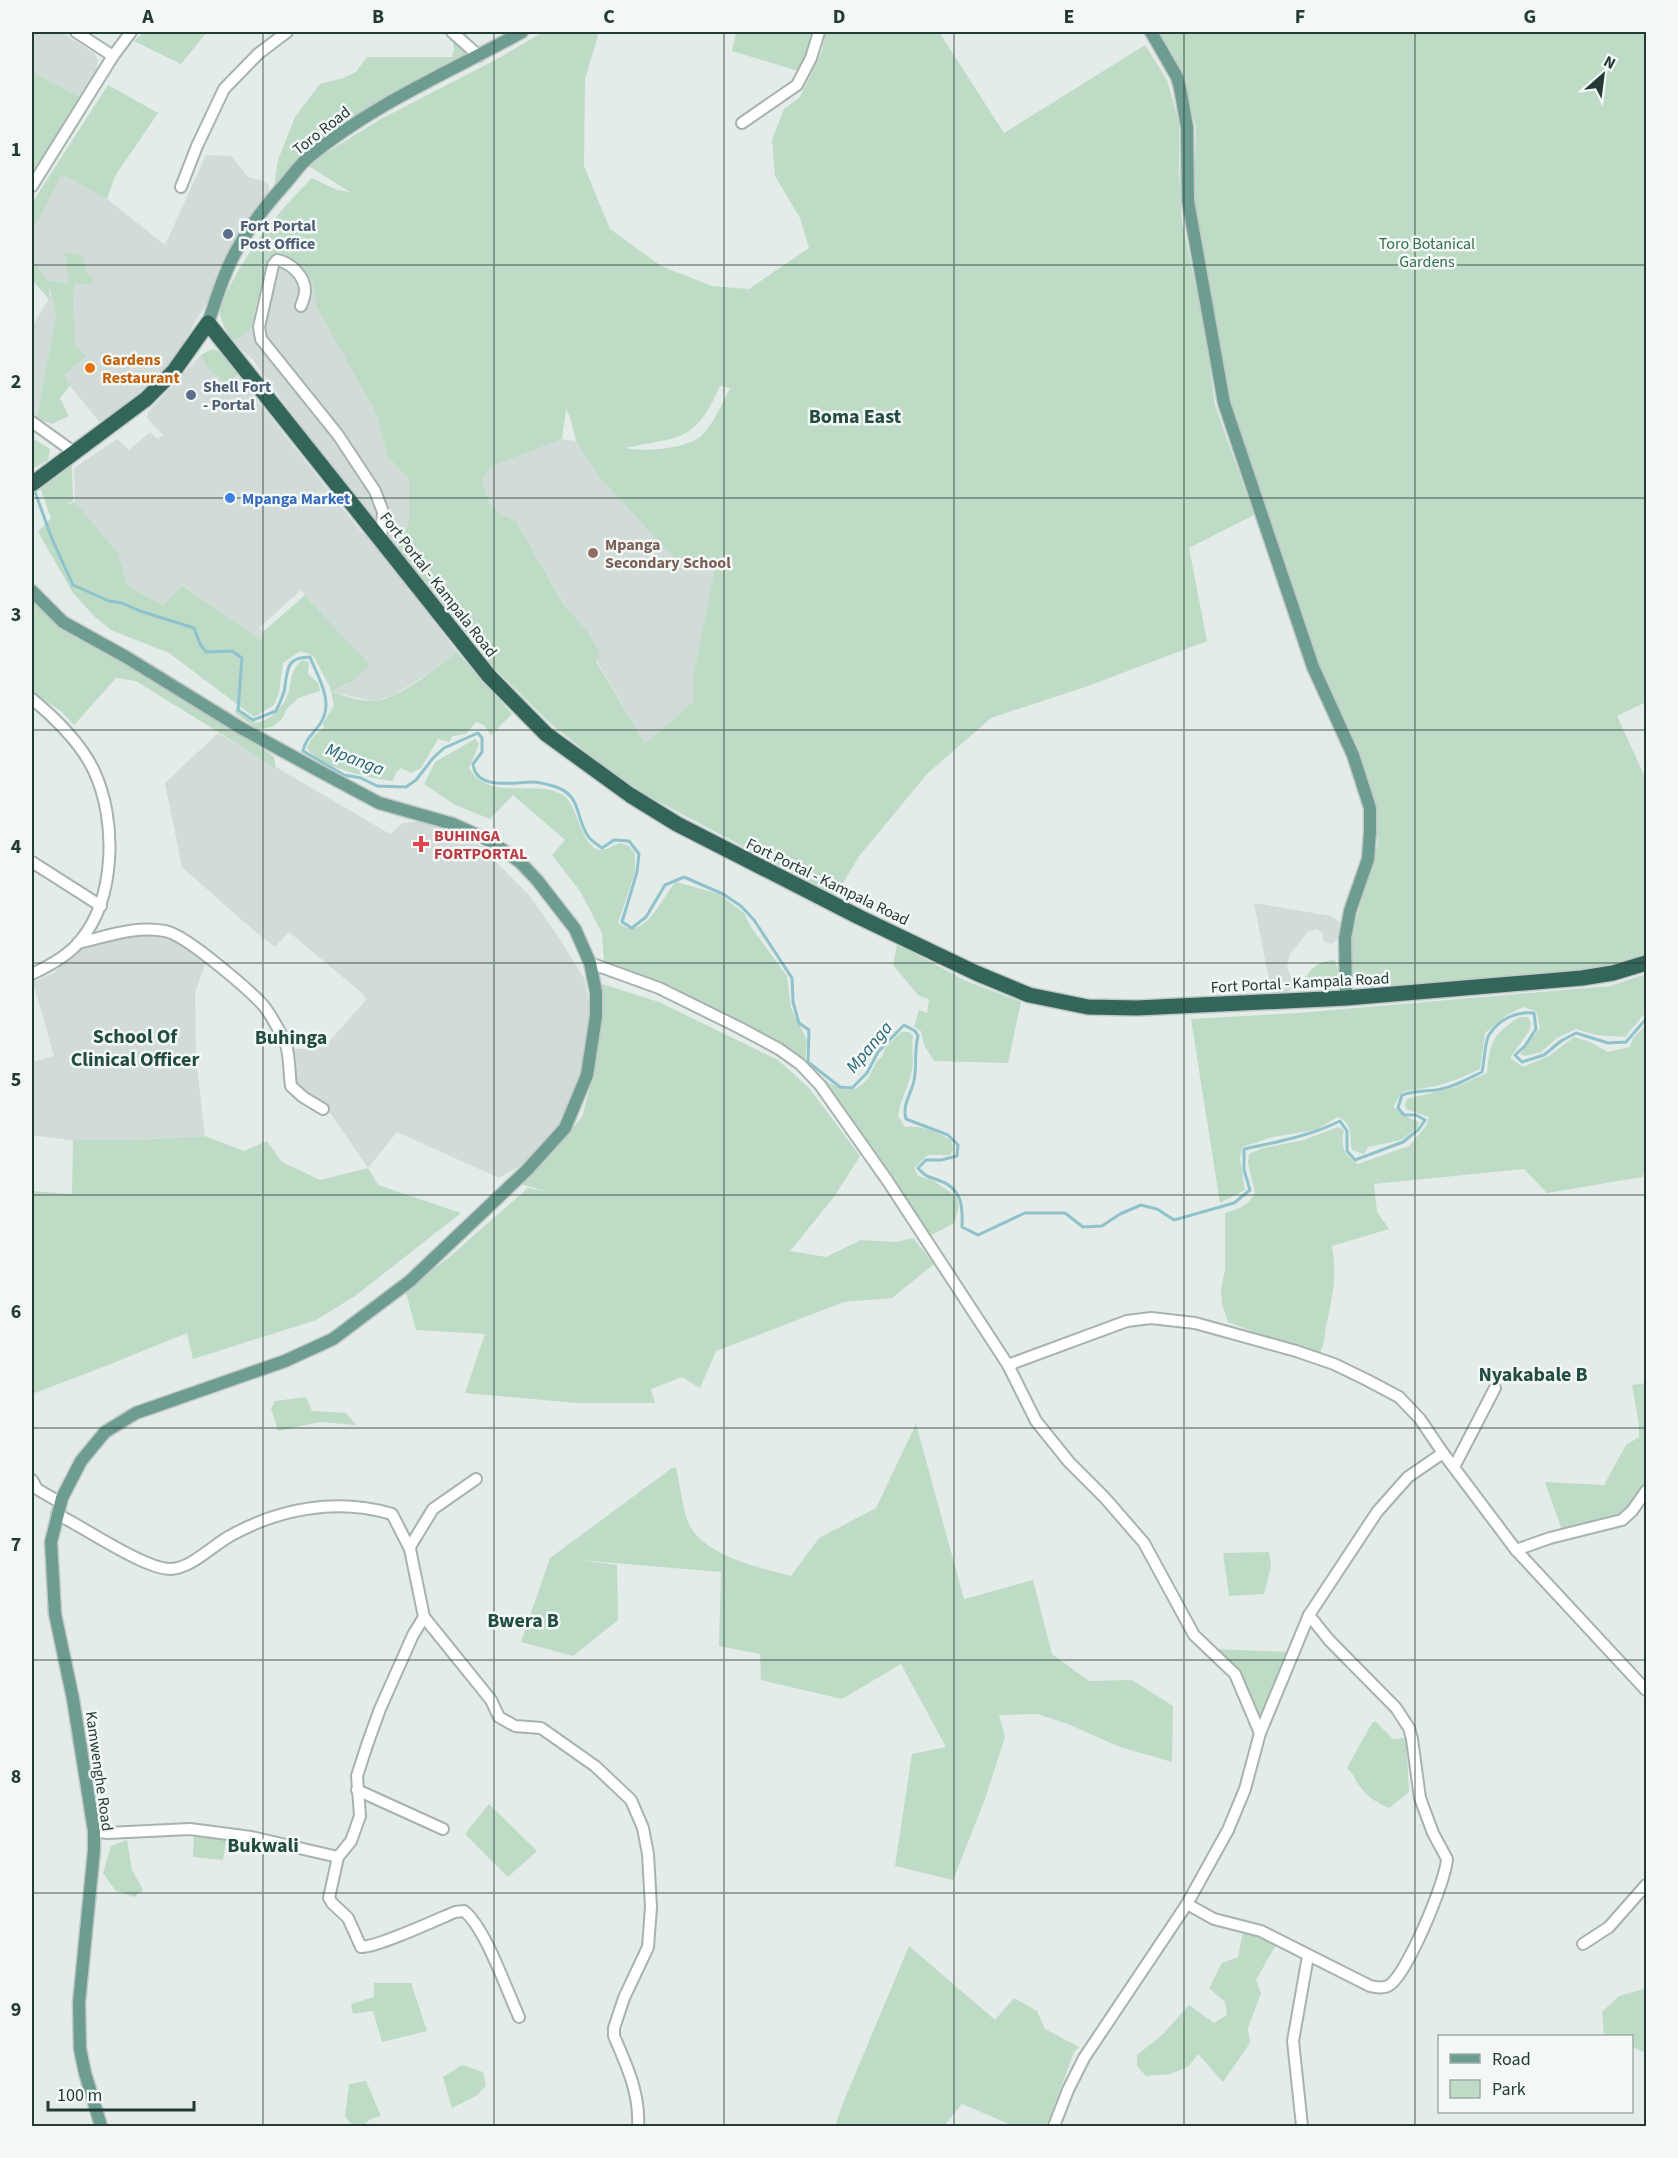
<svg xmlns="http://www.w3.org/2000/svg" width="1678" height="2158" font-family="'Source Sans 3',sans-serif">
<style>
.built{fill:#d1dbd7}
.green{fill:#bedbc6;fill-rule:evenodd}
.lines{fill:none;stroke-linecap:round;stroke-linejoin:round}
.stream{stroke:#90c2cb;stroke-width:3}
.minor-casing{stroke:#a6b3af;stroke-width:14}
.major-casing{stroke:#c2c8c6;stroke-width:15}
.highway-casing{stroke:#c2c8c6;stroke-width:18}
.minor{stroke:#fff;stroke-width:10}
.major{stroke:#6c9d90;stroke-width:12}
.highway{stroke:#33655b;stroke-width:15}
.grid{fill:none;stroke:#243b35;stroke-width:1.5;stroke-opacity:0.55}
.service-dot{fill:#5c6f8a;stroke:#f3f8f6;stroke-width:2}
.food-dot{fill:#e8710a;stroke:#f3f8f6;stroke-width:2}
.shop-dot{fill:#3f7fe0;stroke:#f3f8f6;stroke-width:2}
.education-dot{fill:#8d6e63;stroke:#f3f8f6;stroke-width:2}
.health-dot{fill:#e0444e;stroke:#f3f8f6;stroke-width:2}
.labels{text-anchor:middle;stroke-width:5;stroke-linejoin:round;paint-order:stroke}
.street-label{font-size:16px;fill:#243b35;stroke:#f3f8f6}
.service-label{font-size:16px;font-weight:bold;fill:#4e5e75;stroke:#f3f8f6;text-anchor:start}
.park-label{font-size:16px;fill:#326f4a;stroke:#f3f8f6}
.food-label{font-size:16px;font-weight:bold;fill:#c56008;stroke:#f3f8f6;text-anchor:start}
.shop-label{font-size:16px;font-weight:bold;fill:#366cbe;stroke:#f3f8f6;text-anchor:start}
.education-label{font-size:16px;font-weight:bold;fill:#785e54;stroke:#f3f8f6;text-anchor:start}
.health-label{font-size:16px;font-weight:bold;fill:#be3a42;stroke:#f3f8f6;text-anchor:start}
.water-label{font-size:18px;font-style:italic;fill:#246572;stroke:#f3f8f6}
.quarter-label{font-size:20px;font-weight:bold;fill:#224c42;stroke:#f3f8f6}
.neatline{fill:none;stroke:#243b35;stroke-width:2}
.grid-label{font-size:20px;text-anchor:middle;font-weight:bold;fill:#243b35}
</style>
<rect width="100%" height="100%" fill="#e3ece8"/>
<!-- built -->
<g class="built">
<path d="M32,32H61L94,53L98,60L96,73L80,97L32,72Z"/>
<path d="M206,155L231,156L248,177L266,182L269,185L268,197L175,357L159,376L101,424L70,386L63,375L75,347L73,296L75,282L87,274L65,253L70,283L48,280L32,260V231L61,173L107,199L165,245Z"/>
<path d="M272,255L281,258L312,281L318,307L375,411L388,457L409,479V522L396,552L339,483L308,436L253,360L232,341L244,335L255,314L263,279Z"/>
<path d="M51,295L56,317L36,419L32,416V327Z"/>
<path d="M201,355L206,366L226,384L237,375L362,533L366,530L457,652L428,674L394,695L374,701L330,692L344,686L370,665L301,590L259,628L263,632L261,640L184,586L163,605L127,586L118,553L75,502L74,468L117,439L129,450L150,432L158,439L163,435L147,418L148,412Z"/>
<path d="M562,439L576,441L600,478L678,562L715,568L694,672V701L645,744L516,521L500,514L489,503L482,481L490,467Z"/>
<path d="M218,733L390,834L403,823L425,821L447,828L475,841L529,895L558,936L585,980L589,1006L588,1037L583,1065L572,1105L555,1132L520,1166L499,1178L397,1132L368,1168L327,1108L295,1085L292,1049H314L328,1043L366,1000L363,994L289,932L275,947L251,928L182,867L165,783Z"/>
<path d="M1254,903L1331,916L1340,922L1337,939L1332,944L1323,941V934L1317,929L1308,932L1290,954L1287,966L1294,986L1286,994L1272,995Z"/>
<path d="M164,932L207,958L195,993L196,1059L205,1136L83,1142L32,1135V1062L54,1056L33,982L54,973L77,946Z"/>
</g>
<!-- green -->
<g class="green">
<path d="M144,32H207L181,64L134,41Z"/>
<path d="M451,32H466L475,58L374,113L273,193L278,160L295,117L320,84L343,78L356,72L367,57H452L454,49Z"/>
<path d="M543,32H599L585,79L584,166L610,229L661,266L712,286L749,289L809,248L800,218L775,176L772,140L784,109L800,97L822,51L825,32H939L1004,133L1145,45L1167,80L1179,122V171L1182,221L1204,326L1215,405L1254,515L1189,548L1207,641L1088,686L991,718L927,774L860,855L834,898L784,868L648,796L610,771L550,723L477,651L396,552L409,522V479L388,457L375,411L317,307L312,281L281,258L272,255L263,279L251,327L244,335L232,341C227,331 220,322 220,311C221,304 225,296 228,290C249,247 279,211 312,178L337,190L350,192L307,165L379,120L499,58ZM720,386L730,388C723,402 713,425 701,436C687,449 643,452 625,448C680,436 694,444 720,386ZM566,409L570,417L576,441L600,478L678,562L715,568L694,672V701L645,744L596,661L600,653L588,633L564,605L516,521L500,514L489,503L482,481L490,467L562,439Z"/>
<path d="M736,32H813L811,47L798,71L732,51Z"/>
<path d="M1155,32H1646V702L1617,716L1646,779V956L1597,972L1461,985L1375,988L1361,984L1352,971L1351,937L1378,843L1374,807L1359,750L1320,666L1230,403L1194,202L1196,127L1181,71Z"/>
<path d="M32,72L80,97L32,179Z"/>
<path d="M108,85L158,113L115,176L107,199L62,174L32,231V203Z"/>
<path d="M65,253L83,255L87,274L92,277V284L75,283L73,296L75,346L86,356L64,375L70,386L60,398L69,416L52,424L36,419L56,317L49,286L50,300L32,280V260L48,280L69,283Z"/>
<path d="M212,349L223,352L243,370L226,384L206,366L201,355Z"/>
<path d="M32,438L50,449L48,460L34,468L32,467Z"/>
<path d="M72,464L73,501L67,505L75,502L118,553L127,586L163,605L183,586L261,640L263,632L305,595L370,665L354,680L331,692C344,696 359,701 373,701C399,700 436,668 457,652L512,714L491,735L484,725L476,722L466,734L453,736L449,742L438,739L421,768L411,773L401,768L396,772L393,781C374,779 315,767 307,747L312,738L324,727L323,723L334,706L330,687L314,657L308,653L299,652L283,663L279,692L274,705L254,717L169,653L111,630L94,616L73,593L38,532L51,518L39,484Z"/>
<path d="M32,598L61,628L144,674L243,733L274,757L276,768L136,681L116,678L74,725L61,711L32,692Z"/>
<path d="M302,660L309,662L308,674L318,683L320,691L298,698L287,709L282,719L272,727L257,729L235,713V710L255,723C273,720 287,704 290,686C292,674 293,668 302,660Z"/>
<path d="M475,739L479,744L469,768C489,803 535,778 563,795C579,805 581,851 602,850C608,849 614,845 620,843L629,846L635,854V872L618,923C645,944 661,897 676,882L719,894L744,913L751,927L787,976L791,1008L807,1040L805,1061C821,1079 851,1106 869,1076C874,1068 874,1062 882,1057L885,1048L901,1032H909L913,1036C911,1048 914,1058 912,1070C909,1086 900,1100 898,1116L905,1127C923,1125 936,1132 951,1140L953,1149L950,1155H928L914,1168L918,1176L934,1181L957,1197L959,1207L954,1223L930,1236L818,1084L778,1050L604,963L602,933L580,891L552,855L565,840L513,795L490,819L455,805L424,784L435,762Z"/>
<path d="M897,944L966,981L1021,1002L1008,1063L934,1061L924,1045L921,1031L914,1027L919,1010L927,1013L929,999L919,996L893,965Z"/>
<path d="M1335,960L1338,971L1336,986L1324,989L1303,987L1301,983C1312,969 1316,961 1335,960Z"/>
<path d="M1646,974V1012L1625,1037L1595,1035L1576,1029L1557,1038L1541,1052L1525,1056L1520,1054L1540,1028L1536,1011L1523,1007L1507,1015L1485,1033L1480,1069L1458,1079L1436,1086L1402,1092L1393,1107L1407,1117L1419,1122L1418,1127L1401,1140L1368,1147L1364,1154L1352,1150C1349,1136 1354,1124 1338,1117L1315,1130L1273,1137L1242,1147L1240,1158L1245,1190L1220,1203L1191,1019L1298,1013L1610,986Z"/>
<path d="M599,983L659,1002L778,1060L809,1088L860,1156L834,1197L790,1251L826,1257L861,1240L896,1242L913,1238L934,1264L892,1298L844,1302L716,1351L700,1388L682,1377L651,1389L655,1403H577L465,1393L485,1334L416,1330L405,1289L447,1259L528,1188L545,1191L516,1183L554,1149L582,1117L594,1073L599,1035Z"/>
<path d="M1519,1017H1528L1531,1023L1529,1031L1510,1058L1523,1067L1549,1056L1574,1037L1590,1042L1608,1052L1630,1047L1633,1038L1646,1025V1168L1642,1177L1547,1193L1524,1169L1374,1184L1377,1212L1389,1229L1332,1246C1337,1276 1333,1293 1327,1322C1324,1336 1326,1341 1319,1355L1282,1343L1228,1322L1222,1304L1221,1290L1225,1269V1213C1240,1208 1247,1207 1255,1193L1248,1163L1249,1154L1263,1148L1304,1140L1338,1127L1344,1130C1340,1147 1344,1155 1358,1164L1409,1146L1426,1126L1429,1117L1406,1109L1405,1104L1407,1099L1456,1087L1487,1073C1490,1041 1492,1036 1519,1017Z"/>
<path d="M205,1136L244,1151L267,1141L282,1162L320,1180L368,1168L378,1185L461,1213L355,1296L316,1320L193,1359L187,1333L98,1369L32,1394V1191L72,1194L73,1140H131Z"/>
<path d="M1646,1383V1497L1624,1524L1565,1539L1545,1482L1604,1485L1626,1445L1639,1437V1424L1632,1385Z"/>
<path d="M306,1397L312,1411L346,1413L356,1425L320,1422L278,1431L271,1408L275,1401Z"/>
<path d="M916,1424L964,1599L1033,1580L1052,1654L1089,1681L1132,1680L1173,1706L1172,1762L1120,1747L1068,1724L1037,1714L999,1715L1005,1737L985,1799L953,1880L895,1866L912,1754L946,1747L901,1664L842,1699L761,1680L760,1654L719,1646L721,1572L578,1560L617,1565L618,1620L573,1656L521,1642L550,1558L672,1468H676C679,1480 684,1517 690,1526C706,1556 760,1568 791,1576L819,1538L876,1508Z"/>
<path d="M1269,1552L1271,1566L1264,1594L1229,1596L1223,1553Z"/>
<path d="M1214,1649L1290,1652L1263,1719L1260,1717L1249,1695Z"/>
<path d="M1375,1721L1393,1739L1406,1738L1409,1792L1389,1808C1378,1803 1368,1798 1361,1788C1355,1781 1354,1774 1347,1768L1372,1723Z"/>
<path d="M489,1804L537,1851L508,1877L465,1834Z"/>
<path d="M194,1832L227,1836L223,1860L193,1857Z"/>
<path d="M127,1840L132,1870L143,1890L134,1897L115,1890L103,1873L111,1846Z"/>
<path d="M1243,1931L1281,1936L1256,1980L1261,1993L1248,2028L1250,2043L1223,2082L1198,2054L1188,2067L1170,2074L1146,2076L1137,2066V2055L1163,2034L1189,2005L1214,2023L1227,2015L1225,2002L1209,1988L1222,1963L1238,1957Z"/>
<path d="M909,1946L995,2020L1014,1998L1037,2011L1045,2029L1079,2047L1074,2052L1047,2126H1014L962,2104L944,2126H835L843,2103Z"/>
<path d="M374,1983H411L427,2031L382,2042L373,2011L353,2014L351,2004L374,1997Z"/>
<path d="M1644,1989L1646,1990V2053L1632,2047V2036H1604L1602,2012L1619,1996Z"/>
<path d="M462,2065L483,2072L486,2086L476,2096L452,2108L443,2077Z"/>
<path d="M366,2081L381,2116L369,2120L364,2126H348L351,2124L345,2116L349,2084Z"/>
</g>
<g class="lines">
<!-- stream -->
<path class="stream" d="M34,489L52,539L73,585L109,601L122,603L140,611L194,628L200,644L206,652L232,651L242,658L238,710L253,720L276,711C279,705 282,698 284,692C288,672 284,657 310,657C318,678 335,702 320,724C313,734 306,738 303,751L344,775L361,778L377,786L406,787L416,780L433,758L444,748L478,733L482,738V752L473,764C476,791 514,782 533,782C541,782 549,785 556,787C582,796 575,817 588,836C591,841 597,844 602,848L614,840L629,841L639,854L637,872L622,922L632,928L646,917L665,885L684,877L723,894L741,906L754,920L792,978L793,1002L799,1023L809,1030L808,1062L840,1087L852,1088L867,1073L878,1052L904,1025L915,1031L918,1036C914,1051 917,1066 914,1081C911,1094 902,1105 906,1119L948,1135L958,1145L957,1156L941,1160H926L918,1168C925,1176 928,1177 938,1180C962,1188 963,1205 962,1227L978,1235L1025,1213H1065L1083,1227L1102,1226L1120,1214L1141,1205L1157,1209L1174,1220L1234,1203L1250,1190L1244,1170V1149C1277,1142 1310,1136 1340,1121L1347,1131V1151L1355,1160L1403,1142L1419,1129L1425,1120L1416,1115H1404L1398,1108L1402,1095C1414,1091 1424,1091 1436,1090C1452,1088 1467,1079 1482,1072C1484,1063 1485,1041 1489,1035C1499,1019 1517,1011 1534,1013L1536,1029L1525,1046L1515,1055L1522,1062L1544,1055L1561,1041L1576,1033L1608,1043L1626,1042L1646,1019"/>
<defs>
<g id="minor">
<path d="M76,32L113,56"/>
<path d="M452,32L479,56"/>
<path d="M742,123L797,85L811,58L819,32"/>
<path d="M32,186L113,56L131,32"/>
<path d="M181,187L197,146L224,89L258,54L287,32"/>
<path d="M301,306C303,301 305,296 305,291C305,276 291,263 277,260L273,265L259,327L261,339L338,435L375,491L383,512L381,540"/>
<path d="M32,422L75,453"/>
<path d="M32,699C55,718 81,743 94,771C117,820 116,898 80,941C68,956 49,966 32,974"/>
<path d="M32,862L101,906"/>
<path d="M78,943C105,937 137,925 165,931C185,934 248,989 263,1005C270,1013 282,1035 286,1045C290,1058 289,1074 291,1086L303,1097L323,1109"/>
<path d="M590,963L659,988L740,1028L779,1049L800,1064L820,1085L887,1180L1008,1365L1127,1321L1151,1318L1195,1323L1296,1351L1334,1364L1367,1380L1399,1397L1420,1419L1443,1453L1516,1550L1646,1690"/>
<path d="M1008,1365L1036,1421L1069,1462L1105,1498L1144,1543L1194,1635L1235,1674L1260,1733"/>
<path d="M1454,1467L1495,1388"/>
<path d="M476,1479L433,1509L411,1545L410,1549L424,1617L491,1700L499,1717L515,1726L541,1728L595,1766L631,1800L643,1828L648,1854L651,1907L648,1947L624,1998L614,2028V2036C627,2066 640,2094 638,2126"/>
<path d="M32,1480L37,1489L61,1503"/>
<path d="M57,1514C83,1527 146,1570 171,1569C192,1568 213,1545 230,1536C280,1508 337,1498 392,1514L410,1549"/>
<path d="M1516,1550L1550,1538L1622,1520L1632,1511L1646,1491"/>
<path d="M424,1617L413,1635L380,1709L367,1745L357,1776L360,1816L351,1841L338,1857L329,1898L332,1903L348,1918L361,1947C378,1947 436,1920 455,1912L464,1911C485,1927 507,1991 519,2017"/>
<path d="M357,1790L443,1829"/>
<path d="M94,1831L107,1833L190,1829L251,1837L338,1857"/>
<path d="M1187,1904L1214,1919L1261,1931L1370,1986C1376,1987 1382,1989 1388,1986C1406,1977 1446,1881 1447,1859L1433,1833L1420,1798L1412,1739L1409,1728L1396,1708L1329,1640L1309,1615"/>
<path d="M1583,1944L1609,1927L1646,1885"/>
<path d="M1054,2126L1068,2090L1084,2058L1187,1904L1228,1830L1245,1789L1260,1733L1309,1615L1377,1512L1408,1477L1443,1453"/>
<path d="M1302,2126L1293,2041L1308,1956"/>
</g>
<g id="major">
<path d="M1151,32L1177,77L1180,88L1187,127L1188,201L1224,403L1313,667L1353,755L1370,808V832L1368,859L1350,911L1345,938L1346,998"/>
<path d="M208,323C217,297 225,269 239,246C251,224 268,203 285,184C293,175 300,164 309,157C373,104 450,72 522,32"/>
<path d="M32,591L63,622L126,657L241,728L323,773L379,803L453,824L486,839L503,850L520,862L537,880L575,929L590,963L596,992V1016L587,1075L565,1128L527,1170L410,1281L333,1339L285,1361L136,1413L105,1432L81,1461L62,1498L51,1542L55,1614L73,1699L94,1831V1850L79,2003L80,2049L85,2073L101,2126"/>
</g>
<path id="highway" d="M32,484L146,399L174,371L208,323L489,676L546,734L630,795L677,824L859,917L976,973L1029,995L1088,1007L1137,1008L1346,998L1582,978L1613,973L1646,963"/>
</defs>
<!-- minor casing -->
<use href="#minor" class="minor-casing"/>
<!-- major casing -->
<use href="#major" class="major-casing"/>
<!-- highway casing -->
<use href="#highway" class="highway-casing"/>
<!-- minor -->
<use href="#minor" class="minor"/>
<!-- major -->
<use href="#major" class="major"/>
<!-- highway -->
<use href="#highway" class="highway"/>
</g>
<!-- grid -->
<path class="grid" d="M263,32V2126M494,32V2126M724,32V2126M954,32V2126M1184,32V2126M1415,32V2126M32,265H1646M32,498H1646M32,730H1646M32,963H1646M32,1195H1646M32,1428H1646M32,1660H1646M32,1893H1646"/>
<!-- markers -->
<g class="service-dot">
<circle cx="228" cy="234" r="6"/>
<circle cx="191" cy="395" r="6"/>
</g>
<circle class="food-dot" cx="90" cy="368" r="6"/>
<circle class="shop-dot" cx="230" cy="498" r="6"/>
<circle class="education-dot" cx="593" cy="553" r="6"/>
<path class="health-dot" d="M418 835h6v6h6v6h-6v6h-6v-6h-6v-6h6z"/>
<g class="labels">
<!-- street labels -->
<g class="street-label">
<text transform="translate(321 130) rotate(-38)" y="6">Toro Road</text>
<text transform="translate(439 584) rotate(52)" y="6">Fort Portal - Kampala Road</text>
<text transform="translate(828 881) rotate(26)" y="6">Fort Portal - Kampala Road</text>
<text transform="translate(1300 982) rotate(-3)" y="6">Fort Portal - Kampala Road</text>
<text transform="translate(100 1771) rotate(82)" y="6">Kamwenghe Road</text>
</g>
<!-- service labels -->
<g class="service-label">
<text x="240" y="231">Fort Portal<tspan x="240" dy="18">Post Office</tspan></text>
<text x="203" y="392">Shell Fort<tspan x="203" dy="18">- Portal</tspan></text>
</g>
<!-- park labels -->
<g class="park-label">
<text x="1427" y="249">Toro Botanical<tspan x="1427" dy="18">Gardens</tspan></text>
</g>
<!-- food labels -->
<g class="food-label">
<text x="102" y="365">Gardens<tspan x="102" dy="18">Restaurant</tspan></text>
</g>
<!-- shop labels -->
<g class="shop-label">
<text x="242" y="504">Mpanga Market</text>
</g>
<!-- education labels -->
<g class="education-label">
<text x="605" y="550">Mpanga<tspan x="605" dy="18">Secondary School</tspan></text>
</g>
<!-- health labels -->
<g class="health-label">
<text x="434" y="841">BUHINGA<tspan x="434" dy="18">FORTPORTAL</tspan></text>
</g>
<!-- water labels -->
<g class="water-label">
<text transform="translate(355 759) rotate(21)" y="6">Mpanga</text>
<text transform="translate(869 1047) rotate(-50)" y="6">Mpanga</text>
</g>
<!-- quarter labels -->
<g class="quarter-label">
<text x="855" y="423">Boma East</text>
<text x="135" y="1043">School Of<tspan x="135" dy="23">Clinical Officer</tspan></text>
<text x="291" y="1044">Buhinga</text>
<text x="1533" y="1381">Nyakabale B</text>
<text x="523" y="1627">Bwera B</text>
<text x="263" y="1852">Bukwali</text>
</g>
</g>
<!-- border -->
<rect width="1678" height="2158" fill="none" stroke="#f3f8f6" stroke-width="66"/>
<!-- legend -->
<rect x="1438" y="2035" width="195" height="78" fill="#f3f8f6" stroke="#a0aca9" stroke-width="1.5"/>
<rect x="1450" y="2054" width="30" height="9" fill="#6c9d90" stroke="#a0aca9" stroke-width="1.5"/>
<text x="1492" y="2065" font-size="18" fill="#243b35">Road</text>
<rect x="1450" y="2080" width="30" height="18" fill="#bedbc6" stroke="#a0aca9" stroke-width="1.5"/>
<text x="1492" y="2095" font-size="18" fill="#243b35">Park</text>
<!-- north arrow -->
<g transform="translate(1603 75) rotate(28)" stroke="#f3f8f6" stroke-width="4.5" paint-order="stroke">
<path d="M0-4.5L10 22L0 15L-10 22Z" fill="#243b35"/>
<text y="-9" font-size="16" font-weight="bold" text-anchor="middle" fill="#243b35">N</text>
</g>
<!-- scale -->
<path d="M48 2101v9h146v-9" fill="none" stroke="#243b35" stroke-width="3"/>
<text x="57" y="2101" font-size="18" fill="#243b35" stroke="#f3f8f6" stroke-width="4.5" paint-order="stroke">100 m</text>
<rect x="33" y="33" width="1612" height="2092" class="neatline"/>
<g class="grid-label">
<text x="148" y="23">A</text>
<text x="378" y="23">B</text>
<text x="609" y="23">C</text>
<text x="839" y="23">D</text>
<text x="1069" y="23">E</text>
<text x="1300" y="23">F</text>
<text x="1530" y="23">G</text>
<text x="16" y="156">1</text>
<text x="16" y="388">2</text>
<text x="16" y="621">3</text>
<text x="16" y="853">4</text>
<text x="16" y="1086">5</text>
<text x="16" y="1318">6</text>
<text x="16" y="1551">7</text>
<text x="16" y="1783">8</text>
<text x="16" y="2016">9</text>
</g>
</svg>
